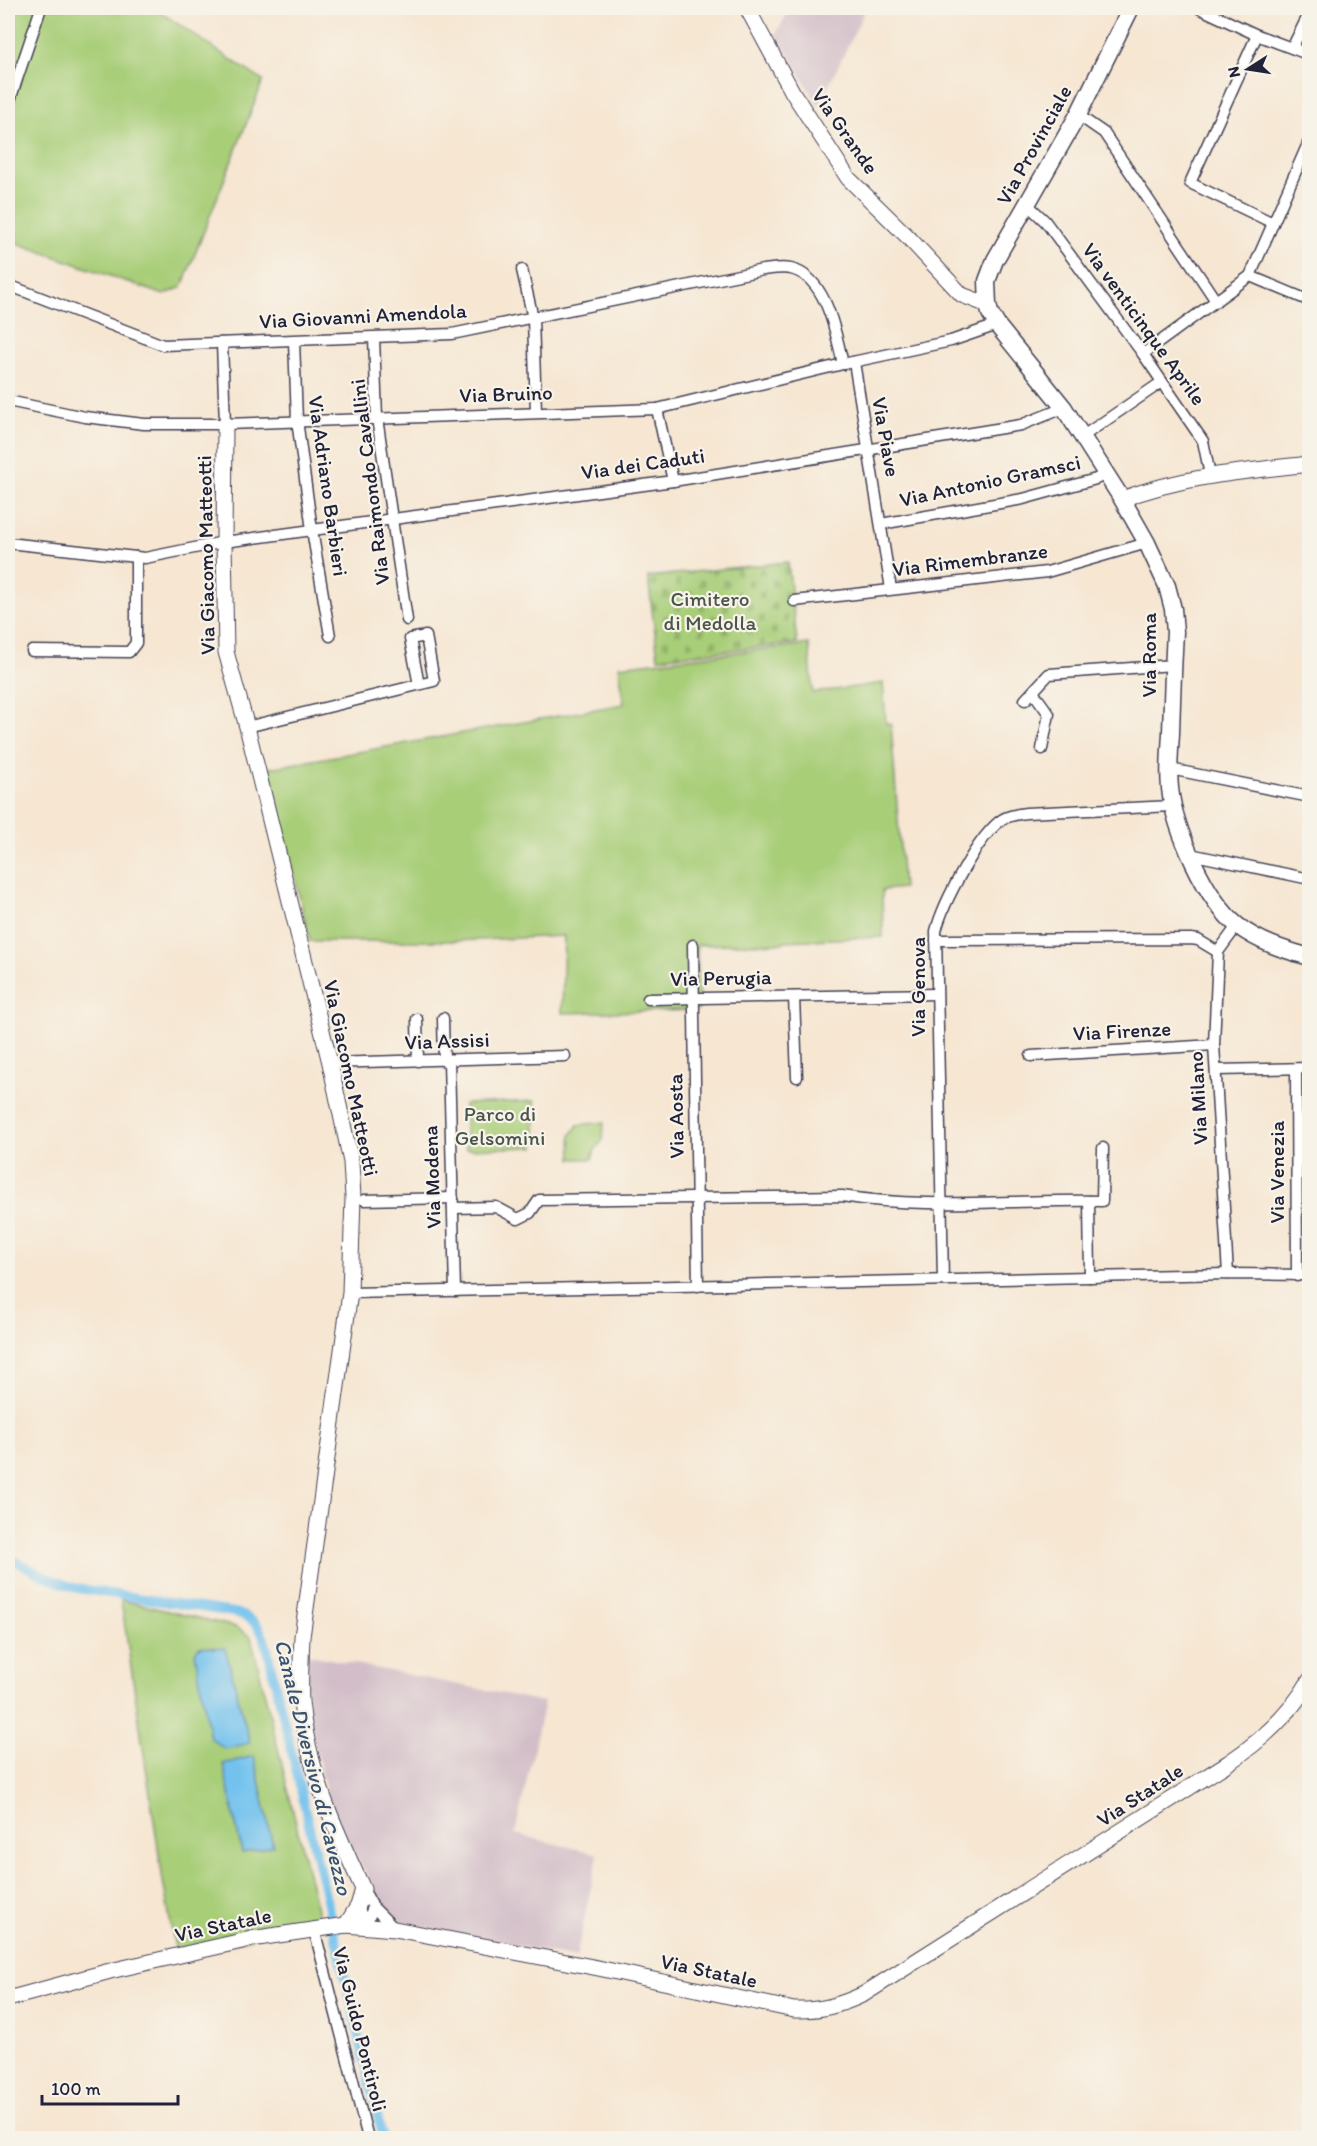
<svg xmlns="http://www.w3.org/2000/svg" width="1317" height="2146" font-family="Itim,sans-serif">
<style>
.industrial{fill:#d2bdc8}
.green{fill:#a8ce78;stroke:#65785a;stroke-width:1.5}
.cemetery{fill:url(#cemetery-stones);stroke:#65785a;stroke-width:1.5}
.water{fill:#73c2ee;stroke:#4a7294;stroke-width:1.5}
.lines{fill:none;stroke-linecap:round;stroke-linejoin:round}
.canal{stroke:#73c2ee;stroke-width:9}
.street-casing{stroke:#423f52;stroke-width:13}
.secondary-casing{stroke:#423f52;stroke-width:17}
.primary-casing{stroke:#423f52;stroke-width:19}
.street{stroke:#fff;stroke-width:10}
.secondary{stroke:#fff;stroke-width:15}
.primary{stroke:#fff;stroke-width:16}
.labels{text-anchor:middle;stroke-width:4.5;stroke-linejoin:round;paint-order:stroke}
.street-label{font-size:21px;fill:#22223b;stroke:#f7f3e8}
.park-label{font-size:21px;fill:#4a564d;stroke:#f7f3e8}
.water-label{font-size:22px;font-style:italic;fill:#3a5271;stroke:#f7f3e8}
</style>
<defs>
<pattern id="cemetery-stones" width="16" height="16" patternUnits="userSpaceOnUse" patternTransform="scale(1.5)"><rect width="16" height="16" fill="#a8ce78"/><path d="M2 7V4a2 2 0 0 1 4 0v3zM10 15v-3a2 2 0 0 1 4 0v3z" fill="#90b169"/></pattern>
</defs>
<rect width="100%" height="100%" fill="#f7f3e8"/>
<filter id="ink" filterUnits="userSpaceOnUse"><feTurbulence type="fractalNoise" baseFrequency=".0167" numOctaves="2"/><feDisplacementMap in="SourceGraphic" scale="12" xChannelSelector="R" yChannelSelector="G"/><feConvolveMatrix kernelMatrix="1 2 1 2 8 2 1 2 1" color-interpolation-filters="sRGB"/></filter>
<filter id="wash" filterUnits="userSpaceOnUse"><feTurbulence type="fractalNoise" baseFrequency=".008" numOctaves="4" result="noise"/><feDisplacementMap in="SourceGraphic" scale="24" xChannelSelector="R" yChannelSelector="G"/><feGaussianBlur stdDeviation="1.35" result="paint"/><feColorMatrix in="noise" values="0 0 0 0 0 0 0 0 0 0 0 0 0 0 0 0 0 1.4 0 .05"/><feComposite in="paint" operator="in"/></filter>
<g filter="url(#wash)">
<rect width="100%" height="100%" fill="#f6e6d2"/>
<!-- industrial -->
<g class="industrial">
<path d="M790,8H866L819,106L776,34Z"/>
<path d="M305,1654L544,1702L515,1834L598,1854L576,1958L401,1922L378,1896L344,1834L327,1796L308,1714Z"/>
</g>
<!-- green -->
<g class="green">
<path d="M8,8H154L263,81L182,287L164,295L8,240Z"/>
<path d="M809,644L813,693L883,683L886,724H891L903,888L882,890L883,937L784,941L783,943L697,945L699,1010L562,1013L564,936L454,941H310L269,768L624,704L619,666Z"/>
<path d="M535,1101V1147L466,1149L464,1104Z"/>
<path d="M604,1122L603,1140L595,1150L592,1159H572L571,1135L578,1125Z"/>
<path d="M121,1600L236,1627L251,1637L319,1918L177,1959L163,1881Z"/>
</g>
<!-- cemetery -->
<path class="cemetery" d="M788,562L797,643L658,658L648,577Z"/>
<!-- water -->
<g class="water">
<path d="M199,1647L225,1648L250,1743L225,1749L210,1738L195,1653Z"/>
<path d="M254,1756L273,1846L242,1853L223,1764Z"/>
</g>
<g class="lines">
<!-- canal -->
<path class="canal" d="M8,1557L45,1577L75,1588L237,1613C254,1619 261,1627 266,1644L383,2138"/>
</g>
</g>
<g filter="url(#ink)">
<g class="lines">
<defs>
<g id="street">
<path d="M1199,8L1257,35L1310,55"/>
<path d="M1257,35L1190,183L1273,223"/>
<path d="M1292,48L1310,12"/>
<path d="M8,106L41,8"/>
<path d="M1078,115L1104,133L1216,301"/>
<path d="M1028,205L1045,221L1143,354L1203,441L1210,475"/>
<path d="M522,270L533,318L536,412"/>
<path d="M1250,276L1310,301"/>
<path d="M8,285L163,345L452,334L763,270C772,269 782,267 791,269C827,277 836,335 843,364"/>
<path d="M374,338L377,418L407,620"/>
<path d="M294,341L297,420L312,530L330,636"/>
<path d="M222,343L225,424"/>
<path d="M1143,354L1250,276L1310,139"/>
<path d="M854,362L891,589"/>
<path d="M8,401L85,417L144,424H225L657,409L843,364L951,341L997,325"/>
<path d="M657,409L673,481"/>
<path d="M1083,436L1162,382"/>
<path d="M881,524L1023,499L1096,479L1106,474"/>
<path d="M8,543L145,558L224,542L673,481L1021,425L1064,408"/>
<path d="M794,601L1047,572L1147,543"/>
<path d="M32,651L129,652L136,643V557"/>
<path d="M1033,692L1049,714L1042,749"/>
<path d="M1025,700L1049,674L1173,665"/>
<path d="M247,727L434,681L426,636L410,639L419,685"/>
<path d="M1170,769L1310,797"/>
<path d="M1190,854L1310,879"/>
<path d="M936,940L1191,939L1198,940L1218,952"/>
<path d="M693,945L698,1286"/>
<path d="M794,997L797,1077"/>
<path d="M648,999L936,994"/>
<path d="M443,1018L444,1061"/>
<path d="M417,1019L418,1061"/>
<path d="M1031,1056L1214,1045"/>
<path d="M449,1061L455,1291"/>
<path d="M330,1063L565,1056"/>
<path d="M1296,1069L1297,1276"/>
<path d="M1216,1070L1310,1068"/>
<path d="M364,1200L453,1198"/>
<path d="M1089,1201L1090,1277"/>
<path d="M453,1208L496,1207L518,1219L530,1213L539,1200L842,1196C927,1210 1016,1199 1102,1201L1103,1148"/>
<path d="M1228,1274L1214,1045L1218,952L1237,926"/>
<path d="M943,1280L936,931C943,903 979,834 1003,819C1010,815 1019,814 1026,813L1172,806"/>
<path d="M350,1293L1228,1274L1310,1275"/>
<path d="M363,1889L373,1907L395,1929"/>
<path d="M358,1906L366,1926L373,1907"/>
<path d="M314,1929L368,2138"/>
</g>
<g id="secondary">
<path d="M747,8L793,93L848,178L908,237L962,295L988,305"/>
<path d="M225,424L224,542L226,652L247,727L330,1063L351,1162L353,1197L350,1293L302,1637C301,1659 300,1680 301,1702C307,1768 335,1829 363,1889L358,1906L346,1925"/>
<path d="M1122,499C1182,476 1246,471 1310,464"/>
<path d="M8,1999L110,1971L251,1939L346,1925L395,1929L598,1968L794,2010C820,2011 841,2005 864,1994L1228,1763C1261,1741 1290,1715 1310,1680"/>
</g>
<path id="primary" d="M1131,8L1078,115L995,260L987,281L988,305L990,313L997,325L1064,408L1122,499L1147,543L1167,586L1173,609L1175,632C1173,666 1172,700 1171,733C1170,751 1168,770 1170,788C1174,828 1206,901 1238,926C1259,942 1284,950 1310,957"/>
</defs>
<!-- street casing -->
<use href="#street" class="street-casing"/>
<!-- secondary casing -->
<use href="#secondary" class="secondary-casing"/>
<!-- primary casing -->
<use href="#primary" class="primary-casing"/>
<!-- street -->
<use href="#street" class="street"/>
<!-- secondary -->
<use href="#secondary" class="secondary"/>
<!-- primary -->
<use href="#primary" class="primary"/>
</g>
</g>
<g class="labels">
<!-- street labels -->
<g class="street-label">
<text transform="translate(845 131) rotate(55)" y="7">Via Grande</text>
<text transform="translate(1034 145) rotate(-61)" y="7">Via Provinciale</text>
<text transform="translate(363 316) rotate(-3)" y="7">Via Giovanni Amendola</text>
<text transform="translate(1144 324) rotate(54)" y="7">Via venticinque Aprile</text>
<text transform="translate(506 394) rotate(-2)" y="7">Via Bruino</text>
<text transform="translate(886 437) rotate(80)" y="7">Via Piave</text>
<text transform="translate(643 464) rotate(-8)" y="7">Via dei Caduti</text>
<text transform="translate(990 481) rotate(-12)" y="7">Via Antonio Gramsci</text>
<text transform="translate(370 482) rotate(-97)" y="7">Via Raimondo Cavallini</text>
<text transform="translate(328 486) rotate(82)" y="7">Via Adriano Barbieri</text>
<text transform="translate(206 555) rotate(-91)" y="7">Via Giacomo Matteotti</text>
<text transform="translate(970 560) rotate(-7)" y="7">Via Rimembranze</text>
<text transform="translate(1149 655) rotate(-90)" y="7">Via Roma</text>
<text transform="translate(721 978) rotate(-1)" y="7">Via Perugia</text>
<text transform="translate(918 987) rotate(-90)" y="7">Via Genova</text>
<text transform="translate(1122 1031) rotate(-3)" y="7">Via Firenze</text>
<text transform="translate(447 1041) rotate(-2)" y="7">Via Assisi</text>
<text transform="translate(351 1078) rotate(78)" y="7">Via Giacomo Matteotti</text>
<text transform="translate(1198 1098) rotate(-93)" y="7">Via Milano</text>
<text transform="translate(676 1116) rotate(-91)" y="7">Via Aosta</text>
<text transform="translate(1277 1172) rotate(-90)" y="7">Via Venezia</text>
<text transform="translate(432 1177) rotate(-92)" y="7">Via Modena</text>
<text transform="translate(1140 1795) rotate(-33)" y="7">Via Statale</text>
<text transform="translate(223 1925) rotate(-12)" y="7">Via Statale</text>
<text transform="translate(709 1971) rotate(12)" y="7">Via Statale</text>
<text transform="translate(360 2029) rotate(76)" y="7">Via Guido Pontiroli</text>
</g>
<!-- park labels -->
<g class="park-label">
<text x="710" y="606">Cimitero<tspan x="710" dy="24">di Medolla</tspan></text>
<text x="500" y="1121">Parco di<tspan x="500" dy="24">Gelsomini</tspan></text>
</g>
<!-- water labels -->
<g class="water-label">
<text transform="translate(314 1767) rotate(76)" y="8">Canale Diversivo di Cavezzo</text>
</g>
</g>
<!-- margin -->
<rect width="1317" height="2146" fill="none" stroke="#f7f3e8" stroke-width="30"/>
<!-- north arrow -->
<g transform="translate(1248 69) rotate(258)" stroke="#f7f3e8" stroke-width="4.5" paint-order="stroke">
<path d="M0-4.5L10 22L0 15L-10 22Z" fill="#22223b"/>
<text y="-9" font-size="16" font-weight="bold" text-anchor="middle" fill="#22223b">N</text>
</g>
<!-- scale -->
<path d="M42 2095v9h136v-9" fill="none" stroke="#22223b" stroke-width="3"/>
<text x="51" y="2095" font-size="18" fill="#22223b" stroke="#f7f3e8" stroke-width="4.5" paint-order="stroke">100 m</text>
</svg>
